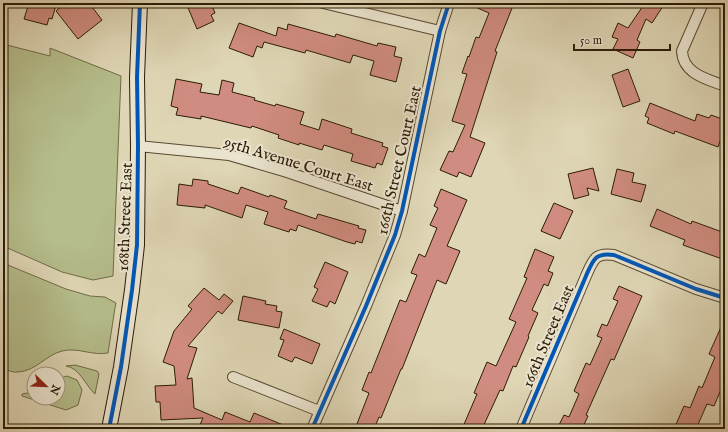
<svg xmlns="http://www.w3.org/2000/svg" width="728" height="432" font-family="'IM FELL English',serif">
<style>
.green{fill:#b5bd8b;stroke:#706c48}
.building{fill:#d08c80;stroke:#2c1c06}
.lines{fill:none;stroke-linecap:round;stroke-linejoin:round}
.street-casing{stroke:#594a32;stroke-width:12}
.secondary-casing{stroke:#2c1c06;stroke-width:16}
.street{stroke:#eae4cf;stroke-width:10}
.secondary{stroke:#eae4cf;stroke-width:14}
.cycleway-casing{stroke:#eae4cf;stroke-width:6}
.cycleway{stroke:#0057b8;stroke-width:4}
.labels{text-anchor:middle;stroke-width:4;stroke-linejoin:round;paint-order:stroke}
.street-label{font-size:16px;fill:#2c1c06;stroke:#eae4cf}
</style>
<rect width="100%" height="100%" fill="#dfd6b5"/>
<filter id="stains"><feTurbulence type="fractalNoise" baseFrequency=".005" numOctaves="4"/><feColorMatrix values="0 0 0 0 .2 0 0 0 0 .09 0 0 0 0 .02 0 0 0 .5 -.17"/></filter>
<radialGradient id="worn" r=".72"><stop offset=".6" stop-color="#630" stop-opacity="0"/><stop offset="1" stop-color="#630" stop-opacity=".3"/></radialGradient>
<!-- green -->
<g class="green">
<path d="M3,44L50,56V48L121,76L113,276L93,280L62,272L3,246V226L5,220L3,219Z"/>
<path d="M3,263L66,289L90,296L105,297L116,303L115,308L108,353C92,356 78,347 62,351C46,355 36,371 18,372C13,373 8,370 3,369Z"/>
<path d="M75,365L97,371L99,374L95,394C85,385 80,368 66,366Z"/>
<path d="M67,376L77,380L82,390L78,405L66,410L22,396V394L34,392V398H58V379Z"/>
</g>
<!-- building -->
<g class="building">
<path d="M29,3H50L56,5L52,19L49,18L47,25L24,19Z"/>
<path d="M66,3H89L102,20L78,39L56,11Z"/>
<path d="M186,3H211L215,13L211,15L214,21L197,29Z"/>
<path d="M466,3H514L495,51L497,52L470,137L485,143L471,177L459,172L457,177L440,170L449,151L453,152L465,125L452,121L467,74L462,73L468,56L469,57L476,37L479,38L489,13Z"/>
<path d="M645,3H665L652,23L646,19L637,40L640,42L633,58L613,49L618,39L612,37L618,23L628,28Z"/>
<path d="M239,23L276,36L278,27L287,30L288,24L335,37L336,34L377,46L378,43L396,47L394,56L402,58L396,82L370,75L374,61L353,55L350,63L306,50L305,53L264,42L262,48L257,46L253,57L229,48Z"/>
<path d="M628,69L640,101L623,107L612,75Z"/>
<path d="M176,79L202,84L200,92L219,95L222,80L234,83L232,92L255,98L254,100L275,106L276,104L304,112L300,124L319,130L322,119L352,129L351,133L383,143L382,146L388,148L382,165L377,163L375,168L351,161L353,154L324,145L322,150L299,143V145L278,138L279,135L252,126L251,128L201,116V119L176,115L178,108L171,106Z"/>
<path d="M650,103L695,121L697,114L709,118L711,115L725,120V127L718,147L675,131L674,134L647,123L649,118L645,116Z"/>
<path d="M593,168L599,191L587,188L589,195L574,199L568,174Z"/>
<path d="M617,169L634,173L632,182L646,185L641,202L611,194Z"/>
<path d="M193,179L208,181V184L238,194L241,187L269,197L270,195L287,201L284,208L316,219L318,214L359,226L358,228L366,230L362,243L356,241L355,244L347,242L298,225L296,231L290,229L289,232L264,224L268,212L246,205L242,218L205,205V208L177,205L179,184L192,186Z"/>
<path d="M441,189L467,200L447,246L460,251L446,284L437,280L402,369H401L381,418L379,417L374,429H355L369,393L362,390L369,372L371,373L400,300L406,302L417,275L411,273L419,254L425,257L437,228L430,225L438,208L434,206Z"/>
<path d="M554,203L573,211L560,239L541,231Z"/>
<path d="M657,209L691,224L692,221L725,233V260L683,245L685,240L650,226Z"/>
<path d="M535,249L554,257L548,271L553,273L548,286L544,284L532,310L538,313L528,336L529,337L516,367L513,366L503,391L500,390L482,429H462L477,394L474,393L487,362L496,366L516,322L509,319L527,278L524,277Z"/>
<path d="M325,262L348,272L335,304L330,301L327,307L312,301L318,289L314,287Z"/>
<path d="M619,286L642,296L614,360L611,359L586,415L588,416L582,429H557L564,415L569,417L579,394L574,391L586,363L590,365L602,338L597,336L602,324L607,326L618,301L613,299Z"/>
<path d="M204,288L219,300L224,294L233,301L222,314L218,311L188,346L197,348L187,379L192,378L194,408L222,420L225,412L250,422L254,413L293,429H198L203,418L161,420L160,402H156L155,386L176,385L174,366L163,362L174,331L192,309L188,306Z"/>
<path d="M243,296L266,301L265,304L277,306L276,311L282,312L279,328L238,320Z"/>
<path d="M725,318V380L714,406L707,404L696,429H674L684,406L690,408L699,386L702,388L715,357L709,354Z"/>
<path d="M284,329L320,344L312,364L295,357L292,362L278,356L284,340L280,339Z"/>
</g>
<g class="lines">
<defs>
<g id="street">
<path d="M323,3L440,31"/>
<path d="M703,3L682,51C683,74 707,79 725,86"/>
<path d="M138,146L229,155L287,172L402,211"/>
<path d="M233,377L319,411"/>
<path d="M312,429L366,306L395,235L402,211L440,31L449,3"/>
<path d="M521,429L586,276C593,260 595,252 614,255L696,289L725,298"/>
</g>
<path id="secondary" d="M109,429L121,367L132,290L137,245L138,146L137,77L140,3"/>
</defs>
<!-- street casing -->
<use href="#street" class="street-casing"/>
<!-- secondary casing -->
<use href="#secondary" class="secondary-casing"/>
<!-- street -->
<use href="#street" class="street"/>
<!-- secondary -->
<use href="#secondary" class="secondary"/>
<defs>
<g id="cycleway">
<path d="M109,429L121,367L132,290L137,245L138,146L137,77L140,3"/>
<path d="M312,429L366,306L395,235L402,211L440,31L449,3"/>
<path d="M521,429L586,276C593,260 595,252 614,255L696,289L725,298"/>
</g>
</defs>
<!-- cycleway casing -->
<use href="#cycleway" class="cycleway-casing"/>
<!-- cycleway -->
<use href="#cycleway" class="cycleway"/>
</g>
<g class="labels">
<!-- street labels -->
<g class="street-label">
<text transform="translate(398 160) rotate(-77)" y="6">166th Street Court East</text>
<text transform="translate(299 163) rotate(17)" y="6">95th Avenue Court East</text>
<text transform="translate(124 217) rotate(-88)" y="6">168th Street East</text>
<text transform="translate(547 336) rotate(-67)" y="6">166th Street East</text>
</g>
</g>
<!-- margin -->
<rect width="728" height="432" fill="none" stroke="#dfd6b5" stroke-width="16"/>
<rect x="4" y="4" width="720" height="424" fill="none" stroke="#2c1c06" stroke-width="2"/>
<rect x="8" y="8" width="712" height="416" fill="none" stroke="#2c1c06"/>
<!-- north arrow -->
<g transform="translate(46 386) rotate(113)"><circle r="19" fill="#eae4cf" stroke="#9e947f"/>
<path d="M0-3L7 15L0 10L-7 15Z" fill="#8f2418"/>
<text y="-6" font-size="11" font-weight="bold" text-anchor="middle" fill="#2c1c06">N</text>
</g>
<!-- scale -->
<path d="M574 44v6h96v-6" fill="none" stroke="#2c1c06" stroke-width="2"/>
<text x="580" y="44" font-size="12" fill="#2c1c06" stroke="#eae4cf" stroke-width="3" paint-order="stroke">50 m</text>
<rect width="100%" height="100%" filter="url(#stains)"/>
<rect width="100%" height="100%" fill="url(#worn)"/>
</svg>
